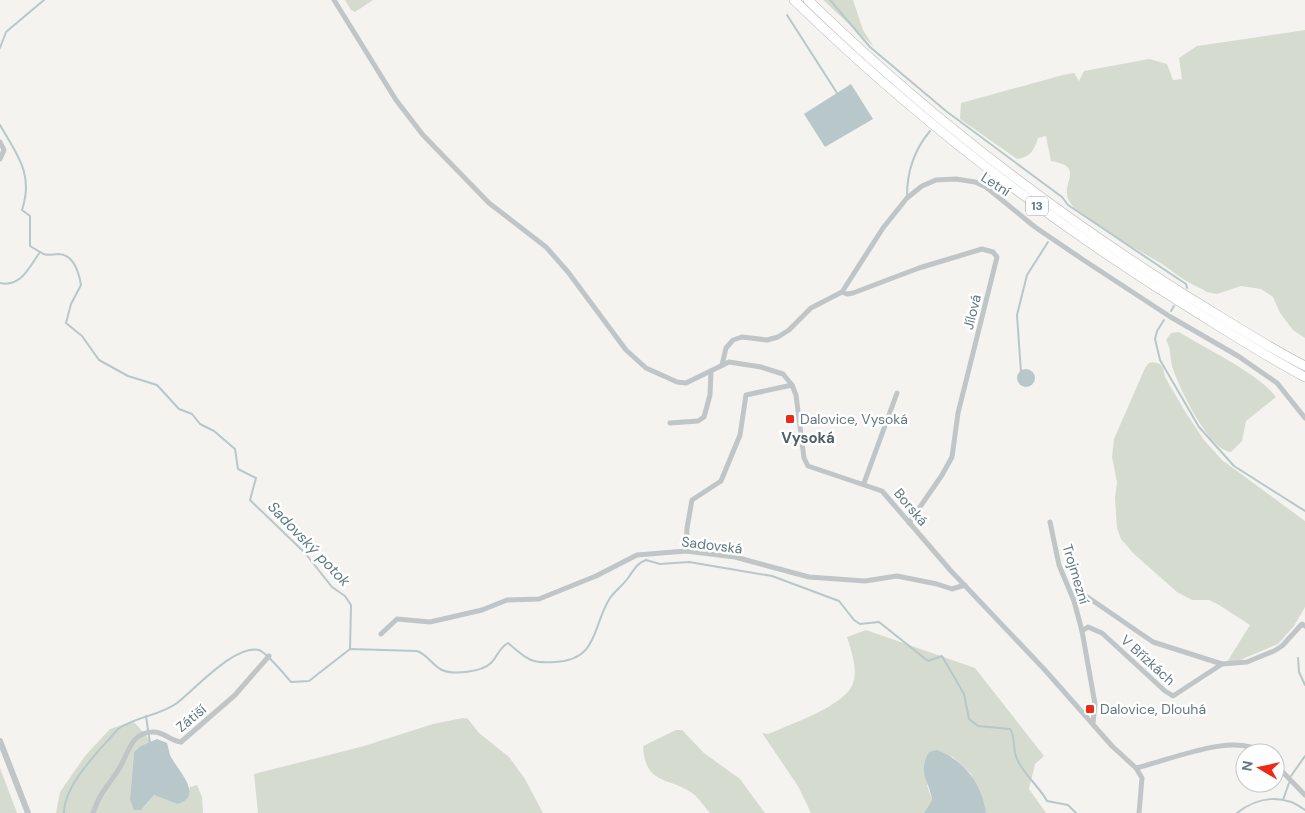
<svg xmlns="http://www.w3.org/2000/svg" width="1305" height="813" font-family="'DM Sans',sans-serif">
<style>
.green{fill:#d6dbd0}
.water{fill:#b7c7ca}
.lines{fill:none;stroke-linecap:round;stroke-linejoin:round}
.stream{stroke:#b7c7ca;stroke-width:2}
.trunk-casing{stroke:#b3b7b9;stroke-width:10}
.minor{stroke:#c0c5c7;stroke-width:5}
.tertiary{stroke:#c0c5c7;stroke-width:6}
.trunk{stroke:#fff;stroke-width:9}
.poi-dot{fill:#eb2a17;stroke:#fff;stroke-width:2}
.labels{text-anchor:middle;stroke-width:5;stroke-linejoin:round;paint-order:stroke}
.shield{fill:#fff;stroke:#90a0a8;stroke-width:1}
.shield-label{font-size:12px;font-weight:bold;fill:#617882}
.street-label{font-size:14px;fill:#617882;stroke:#fff}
.poi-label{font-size:14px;fill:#617882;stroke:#fff;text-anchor:start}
.neighbourhood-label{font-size:15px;font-weight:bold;fill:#4f6066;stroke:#fff}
.water-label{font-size:15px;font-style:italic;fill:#5c7b80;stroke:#fff}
</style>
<rect width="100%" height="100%" fill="#f4f3ef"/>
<!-- green -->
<g class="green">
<path d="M345,0H373L355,12L351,10Z"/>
<path d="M823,0H853L863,30L874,47Z"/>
<path d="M1305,30V338L1293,330L1280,313L1273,297L1261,289L1241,286L1217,294L1207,292C1202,288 1196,287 1190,283C1180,278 1171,270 1162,264C1133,247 1104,231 1078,211C1048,188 1093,168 1051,161L1046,136L1038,138C1034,151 1030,157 1017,159L960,119L961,103L1063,75L1074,73L1079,81L1084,71L1149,59L1167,64L1173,80L1182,79L1179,58L1197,46Z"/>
<path d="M1179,332C1206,349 1258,373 1276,397L1246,421L1242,441L1231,452C1209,451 1178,386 1172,366C1170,358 1171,347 1166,340L1171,333Z"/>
<path d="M1153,362L1160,364L1163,368L1165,377L1186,413L1204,440L1222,460L1305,521V607L1294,626L1278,644L1240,660L1227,662L1250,625L1219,605L1209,600H1192L1177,592L1134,554L1121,539L1117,528L1115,498L1117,482L1112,457L1114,439L1145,368L1149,363Z"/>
<path d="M866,630L975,668L1044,756L1035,764L1029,789L1046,813H986L971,774L952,756L927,785L932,800L924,813H811L798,786L762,733L768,734C789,725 847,705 853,683C858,669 851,650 847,637Z"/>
<path d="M463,718L468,719L479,733L509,757L525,779L543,813H258L254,774L364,746L433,724Z"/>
<path d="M133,721L151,741L134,752L130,799L144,807L154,795L177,804L186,799L190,787L197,785L202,797L203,813H56L60,792L85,756L110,729Z"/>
<path d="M676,730H682L704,753L740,779L765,813H710C704,806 699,798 692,793C670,777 645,786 643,746Z"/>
<path d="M0,768L17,813H0Z"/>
</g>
<!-- water -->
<g class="water">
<path d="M851,84L873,119L825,147L804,114Z"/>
<circle cx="1026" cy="378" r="9"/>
<path d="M157,739L167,743C168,747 169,751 170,755C176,769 206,796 177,804L154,795L141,810H134L130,799L134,752L141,746Z"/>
<path d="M937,750C964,760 982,784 986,813H924L932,800C929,779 917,774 929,752Z"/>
</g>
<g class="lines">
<!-- stream -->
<g class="stream">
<path d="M830,0L870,47L946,111L1062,197L1068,205L1186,284L1187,288"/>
<path d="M787,15L837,93"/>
<path d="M0,48L6,32L44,0"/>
<path d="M0,125C17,155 34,174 22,210L30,216V246L40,252"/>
<path d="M907,196C907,171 914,150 930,131"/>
<path d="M0,283C21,288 30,266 40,252C47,257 52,254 59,254C74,255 79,273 81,285L71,304L66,323L82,336L99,360L128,376L157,385L179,409L192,414L200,424L214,431L235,449L238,469L256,478L250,500L305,553L332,587L345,596L351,605L350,649"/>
<path d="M1171,311L1174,306"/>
<path d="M1164,320L1157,331L1155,339L1160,360L1199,427L1234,466L1305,511"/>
<path d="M1021,372L1017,315L1027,275L1048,242"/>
<path d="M1298,658L1299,672L1305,685"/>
<path d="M146,716L150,743"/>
<path d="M1291,776L1305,756"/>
<path d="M1283,800L1289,783"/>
<path d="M64,813C64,784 100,750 118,729C136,716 160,716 177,703C195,689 235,644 259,650C267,653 285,675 291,682L309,681L350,649L417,651C427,654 432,665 442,670C453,675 482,672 491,663C499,655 497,650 508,643C527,659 530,664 555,662C599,660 592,626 610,598C615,591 623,585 628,578C634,570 637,563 646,560L660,564L689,562L772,576L839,601L854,620L860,624L879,622L928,661L942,656L964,694L969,719L978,726L1010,729C1016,737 1012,749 1017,759C1024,775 1039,786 1047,801L1068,805L1076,813"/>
<path d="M1237,813C1257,797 1283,793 1305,810"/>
</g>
<defs>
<g id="trunk">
<path d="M794,0C914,117 1046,219 1188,307C1227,331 1265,356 1305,377"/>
<path d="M808,0C923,112 1050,210 1185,295C1225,319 1264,345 1305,366"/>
</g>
</defs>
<!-- trunk casing -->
<use href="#trunk" class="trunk-casing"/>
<!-- minor -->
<g class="minor">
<path d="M334,0L396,100L423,135L489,203L546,247L568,272L626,350L646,368L677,382L686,383L729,362L761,367L783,374L792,385L796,395L804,458L808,466L882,491L951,571L1044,669L1112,746L1136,768L1142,778L1139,813"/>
<path d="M0,142L4,150L0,159"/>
<path d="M842,292L847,294L853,293L919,268L982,249L993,252L997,257L958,413L952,457L942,475L909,523"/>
<path d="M722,365L726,348L733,340L742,337L767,340L778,337L789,330L811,308L842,292L883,228L907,198L922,186L936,180L956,179L975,182L986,187L1035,227L1082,259L1169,316L1238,356L1277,383L1305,418"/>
<path d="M670,423L698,421L704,417L710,395L711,371"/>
<path d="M864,483L897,393"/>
<path d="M1050,522L1059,565L1074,601L1082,631"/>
<path d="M686,551L687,528L692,500L721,481L740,435L746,395L792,385"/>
<path d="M1074,601L1080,596H1086L1153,642L1222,664"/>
<path d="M381,634L397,619L430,622L482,610L507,600L539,599L596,576L637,555L686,551L735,557L809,577L865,581L897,576L937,584L952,589L965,585"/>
<path d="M1093,723L1095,704L1082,631L1088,627L1102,633L1165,691L1173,696L1222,664L1247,662L1274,651L1282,646L1302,624L1305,626"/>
<path d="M1275,764L1305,795"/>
<path d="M1136,768C1168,761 1235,731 1262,753"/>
<path d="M93,813C99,793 110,784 120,767C129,752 131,733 152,732C164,731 170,741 181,742L235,695L269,656"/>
</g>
<!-- tertiary -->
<path class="tertiary" d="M0,741L28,813"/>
<!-- trunk -->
<use href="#trunk" class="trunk"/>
</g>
<!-- markers -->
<g class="poi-dot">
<rect x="785" y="414" width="10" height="10" rx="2.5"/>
<rect x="1085" y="704" width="10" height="10" rx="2.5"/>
</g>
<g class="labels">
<!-- shield labels -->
<rect class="shield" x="1026" y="196.5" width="22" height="19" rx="4"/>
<g class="shield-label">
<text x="1037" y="210">13</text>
</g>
<!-- street labels -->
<g class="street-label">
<text transform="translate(996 184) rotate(33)" y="5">Letní</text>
<text transform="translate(972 312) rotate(-76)" y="5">Jílová</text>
<text transform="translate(911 507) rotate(50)" y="5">Borská</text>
<text transform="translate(712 545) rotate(7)" y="5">Sadovská</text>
<text transform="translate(1076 574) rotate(73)" y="5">Trojmezní</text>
<text transform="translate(1148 660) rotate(42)" y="5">V Břízkách</text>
<text transform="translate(191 718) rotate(-40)" y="5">Zátiší</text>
</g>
<!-- poi labels -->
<g class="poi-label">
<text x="800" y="424">Dalovice, Vysoká</text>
<text x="1100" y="714">Dalovice, Dlouhá</text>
</g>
<!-- neighbourhood labels -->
<g class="neighbourhood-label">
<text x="808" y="443">Vysoká</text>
</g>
<!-- water labels -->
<g class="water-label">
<text transform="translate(309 544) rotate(46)" y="5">Sadovský potok</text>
</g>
</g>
<!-- north arrow -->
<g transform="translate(1260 768) rotate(279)"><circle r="24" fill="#ffffff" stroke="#c0c9cd"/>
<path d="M0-4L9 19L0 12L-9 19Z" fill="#eb2a17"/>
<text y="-8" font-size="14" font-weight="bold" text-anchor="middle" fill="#617882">N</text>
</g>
</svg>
